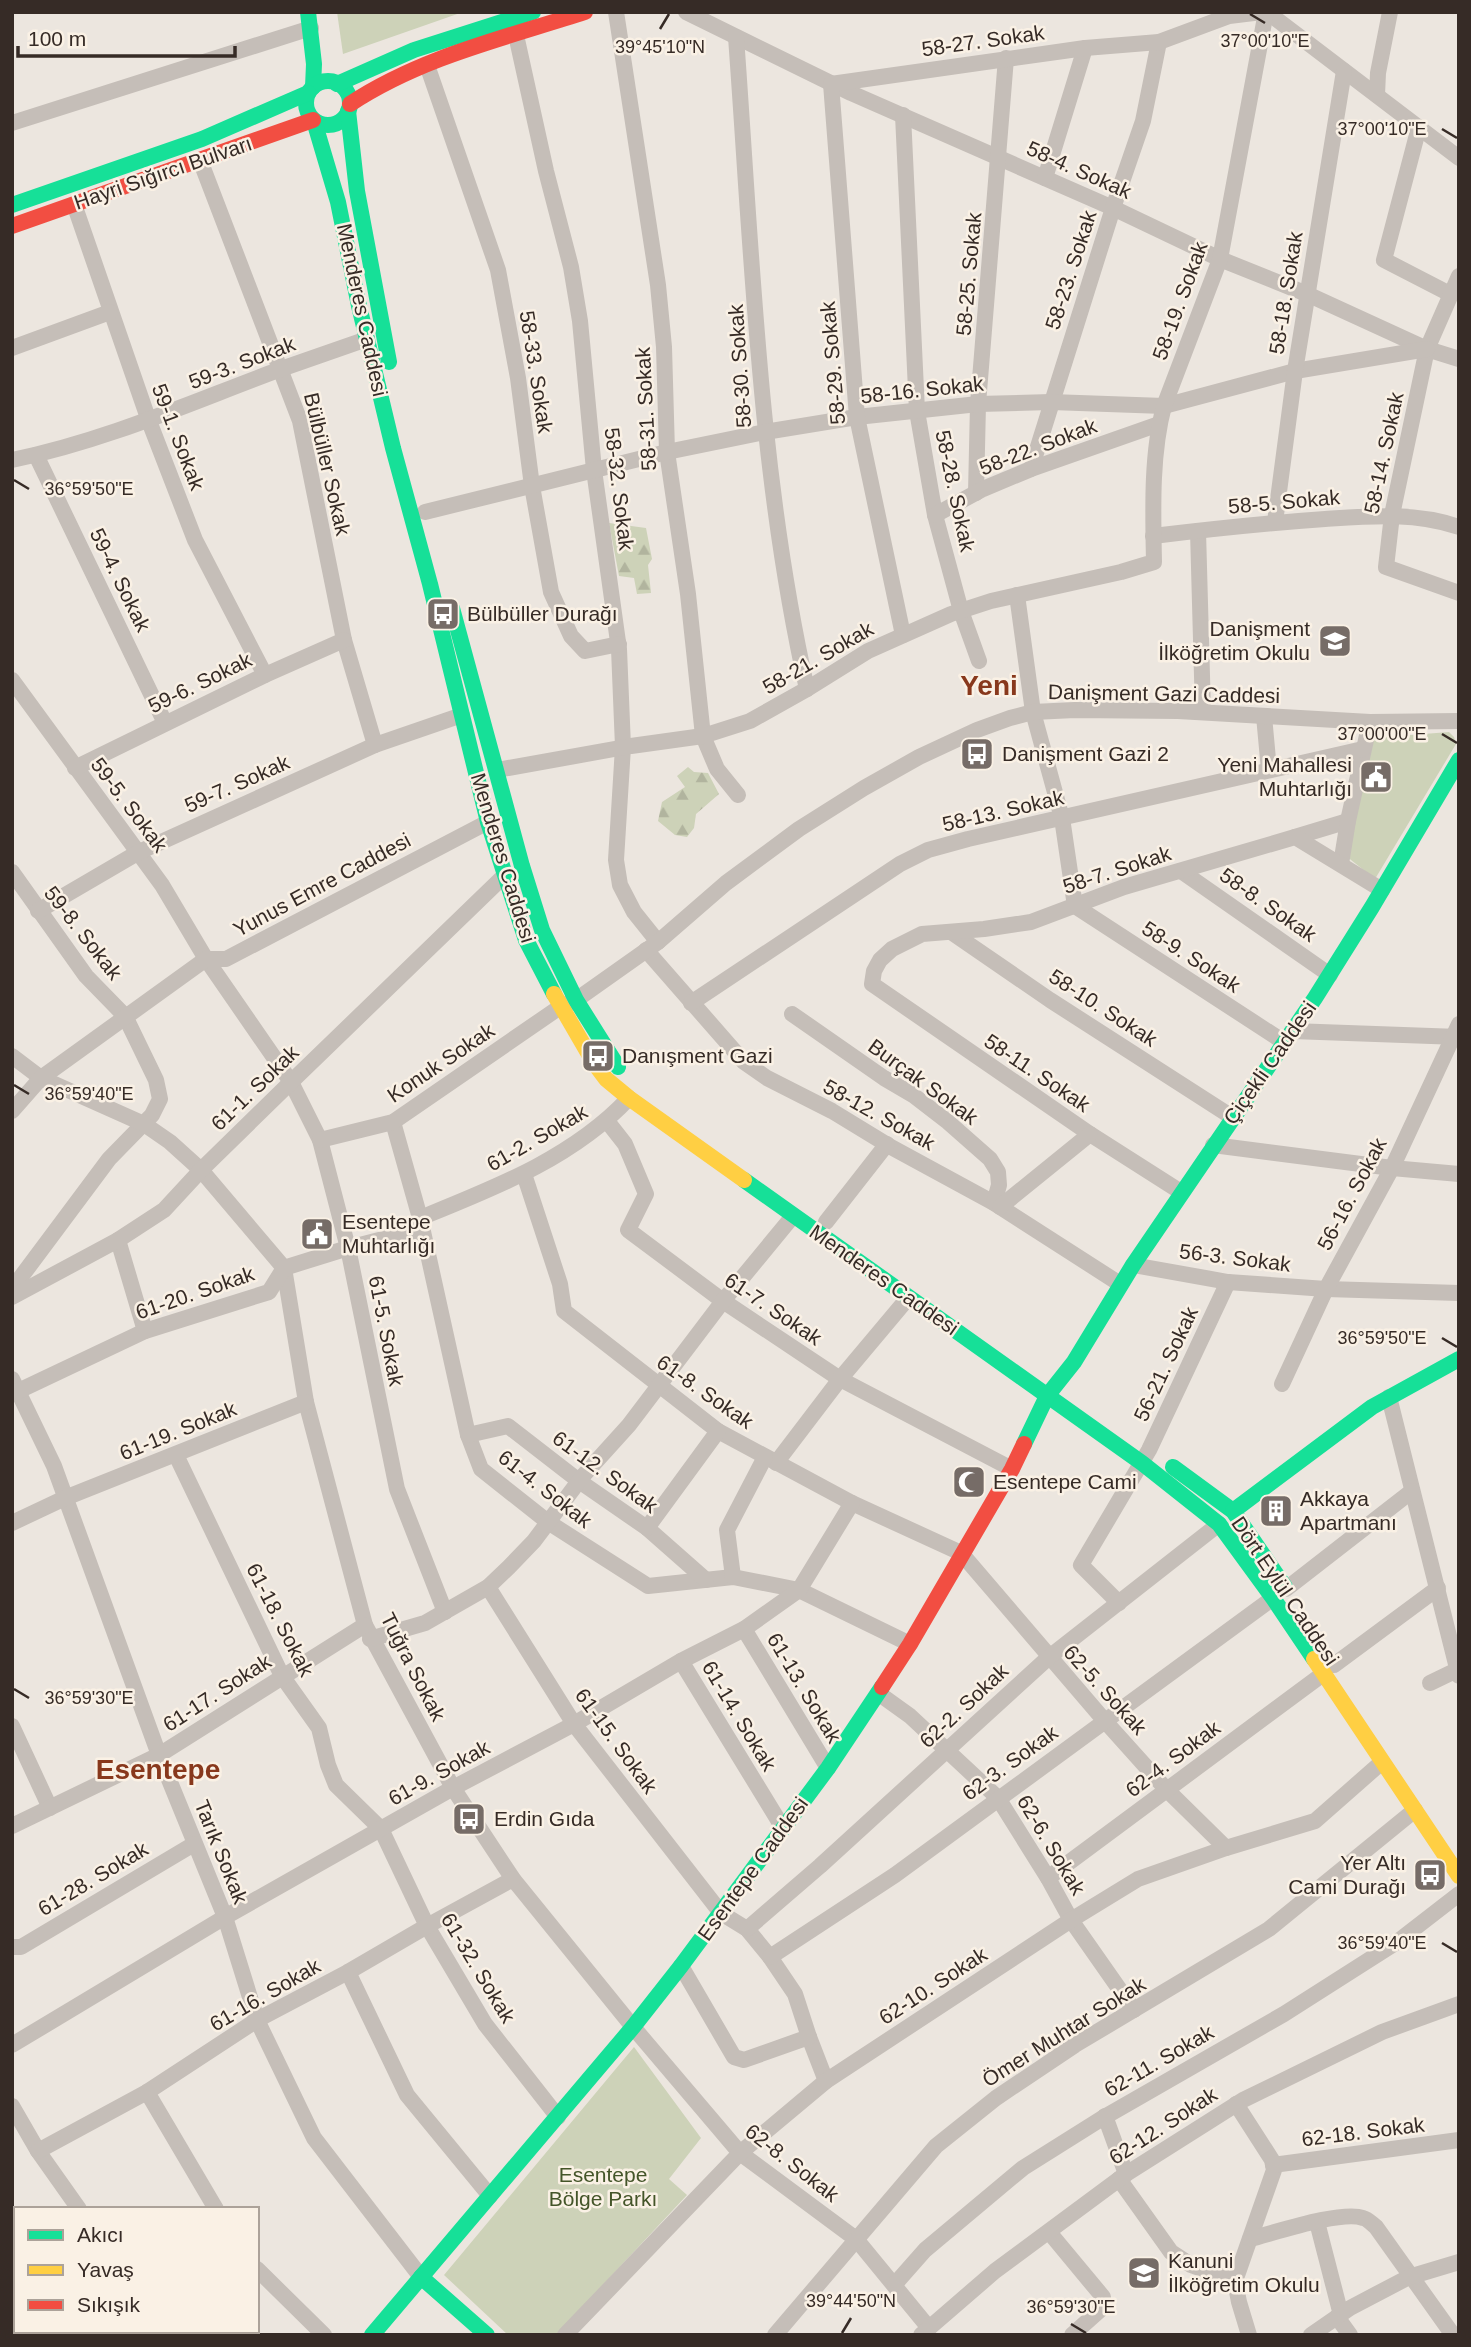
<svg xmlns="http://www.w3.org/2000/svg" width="1471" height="2347" font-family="Helvetica,sans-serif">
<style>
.green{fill:#cdd2b8}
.forest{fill:url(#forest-firs)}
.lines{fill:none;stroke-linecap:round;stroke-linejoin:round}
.street{stroke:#c5beb8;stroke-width:16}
.fast{stroke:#16e098;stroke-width:16}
.slow{stroke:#ffcf43;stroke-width:16}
.jam{stroke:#f24e42;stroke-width:16}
.ticks{fill:none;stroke:#362b26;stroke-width:2.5}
.labels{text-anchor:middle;stroke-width:5;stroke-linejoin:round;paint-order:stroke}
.street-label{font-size:21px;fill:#362b26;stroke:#faf1e5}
.poi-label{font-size:21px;fill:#362b26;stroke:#faf1e5;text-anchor:start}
.park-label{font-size:21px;fill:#445529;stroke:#faf1e5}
.district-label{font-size:28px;font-weight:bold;fill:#88381c;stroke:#faf1e5}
.ticks-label{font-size:18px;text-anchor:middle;fill:#362b26;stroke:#faf1e5;stroke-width:5;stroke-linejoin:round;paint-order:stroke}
</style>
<defs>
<pattern id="forest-firs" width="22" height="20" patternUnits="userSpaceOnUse" patternTransform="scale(1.75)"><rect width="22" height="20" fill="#cdd2b8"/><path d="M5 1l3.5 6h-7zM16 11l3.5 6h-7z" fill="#b1b49e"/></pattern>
</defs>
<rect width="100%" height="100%" fill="#ece6df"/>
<!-- green -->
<g class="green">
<path d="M337,12H463L343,54Z"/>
<path d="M1449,732L1454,737L1456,744L1375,879L1346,856L1373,738Z"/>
<path d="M634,2047L701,2138L669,2179L687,2195L556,2335H508L444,2275Z"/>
</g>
<!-- forest -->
<g class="forest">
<path d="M609,523L646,528L652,559L648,565L651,593L637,594L634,578L619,576Z"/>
<path d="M688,767L694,772L708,773L719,794L696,814L694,828L687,837L675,835L658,821L662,802L685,787L677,776Z"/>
</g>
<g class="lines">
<!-- street -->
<g class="street">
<path d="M616,12L658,285L664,347L667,452L688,594L703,736L717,769L738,795"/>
<path d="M686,12L851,93L1113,208L1220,259L1307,294L1427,349L1459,359"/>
<path d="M1267,12L1459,158"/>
<path d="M516,35L546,171L571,267L580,321L594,470L619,649L623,747L616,860L620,885L634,912L658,942"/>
<path d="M736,37C752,255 759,476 807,689"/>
<path d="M427,65L498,270L518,378L532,486L551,592L571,636L585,651L619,644"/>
<path d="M1377,95L1378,73L1390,12"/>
<path d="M903,115L917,411L935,515L961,611L979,661"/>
<path d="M12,123L311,28"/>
<path d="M1419,127L1384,260L1450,294"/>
<path d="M200,160L300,421L344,640L375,745"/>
<path d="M1045,178L1085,48"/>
<path d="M74,204L149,421L195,540L265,675"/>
<path d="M1459,276L1427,349L1392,515L1386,567L1459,593"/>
<path d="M12,348L110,312"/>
<path d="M36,455L165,723"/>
<path d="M12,460C105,441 192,402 281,369C309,359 338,349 367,339"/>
<path d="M1031,469L1113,208L1143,121L1159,42"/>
<path d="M976,493L978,404L1006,58"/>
<path d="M425,512L667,452L765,432L857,417L978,404L1051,402L1164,406L1295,371L1427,349"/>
<path d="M935,515L983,489L1031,469L1159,424"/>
<path d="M1275,522L1295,371L1344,71"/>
<path d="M1198,531L1203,712"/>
<path d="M1153,536C1211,529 1268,523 1325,519C1370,516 1415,512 1459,527"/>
<path d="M1017,595L1033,712L1062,818L1075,906L1284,1042"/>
<path d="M903,635L857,417L831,84L1085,48L1159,42L1229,16L1262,12"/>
<path d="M12,680L162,885L206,959L291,1082L320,1140L348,1248L397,1489L445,1612"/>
<path d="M1264,716L1269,770"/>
<path d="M75,768L265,675L344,640"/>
<path d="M497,770L631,746L703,736L750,721L807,689L868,651L951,614L991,601L1121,572L1154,562C1153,512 1151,454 1164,406L1220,259L1266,12"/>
<path d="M1295,837L1348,821"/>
<path d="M1341,864L1348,821L1370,722"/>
<path d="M1181,871L1330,975"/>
<path d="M12,872L86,976L125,1016L156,1080L160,1099L152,1115L109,1159L12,1289"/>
<path d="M38,911L139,852L375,745L462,715"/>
<path d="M951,932L1050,1000L1232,1117"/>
<path d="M646,950L744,1062L767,1078L832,1111L891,1147L994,1203L1120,1284"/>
<path d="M691,1003L900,864L928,850L968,839L1363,749"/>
<path d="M792,1014L884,1078L913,1095L948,1122L990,1159L998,1172L999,1185L994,1203"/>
<path d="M1292,1031L1459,1037"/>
<path d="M12,1056L41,1078L144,1124L170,1142L201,1170L284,1268L306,1402L365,1625L453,1788L513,1879L633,2027L740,2153L856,2239L929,2328"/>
<path d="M12,1111L41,1078L206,959H226L488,822"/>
<path d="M607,1121L625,1144L646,1194L628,1230L723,1301L840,1379L1012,1469"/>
<path d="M393,1122L420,1218L468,1435L481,1469L548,1522L648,1586L733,1577L799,1590L910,1644"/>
<path d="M320,1140L393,1122L560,1007L576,1000L658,942L726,883L799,829L864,788L919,757L977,730L1010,718L1033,712L1075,710L1178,711L1370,722L1459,721"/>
<path d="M1213,1145L1392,1168L1459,1174"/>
<path d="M524,1174L560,1284L564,1311L718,1431L852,1503L961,1553L1104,1720L1166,1789L1226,1848"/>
<path d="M1181,1192L1090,1134L872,984L874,971L880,960L892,949L922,934L984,929L1031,922L1124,887L1295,837L1382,890"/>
<path d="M1000,1207L1090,1134"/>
<path d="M420,1218C494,1188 573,1158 629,1098"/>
<path d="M826,1222L887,1144"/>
<path d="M118,1240L145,1331"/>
<path d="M1133,1265L1228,1282L1326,1289L1459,1293"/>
<path d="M12,1297L118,1240L164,1210L201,1170L291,1082L504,876"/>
<path d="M12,1379L54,1466L159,1755L225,1917L257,2020L314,2138L421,2277"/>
<path d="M1282,1384L1326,1289L1392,1168L1459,1024"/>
<path d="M12,1394L145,1331L269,1292L284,1268L348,1248L422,1229"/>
<path d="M1389,1397L1459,1676"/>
<path d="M468,1435L508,1426L579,1481L647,1528L706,1580"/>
<path d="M176,1455L282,1676L319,1728L328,1765L336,1785L381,1829L427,1926L485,2024L558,2117"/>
<path d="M776,1463L840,1379L908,1298"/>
<path d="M12,1523L65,1498L306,1402"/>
<path d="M647,1528L718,1431"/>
<path d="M733,1577L727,1530L765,1457"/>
<path d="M488,1587L574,1724L721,1913L747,1929L770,1957L795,1994L809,2037L826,2081"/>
<path d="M1286,1589L1412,1491"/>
<path d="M1119,1603L1081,1565L1149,1450L1228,1282"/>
<path d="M744,1629L828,1768"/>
<path d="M370,1639L425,1623L488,1587L509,1567L534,1541L582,1477L629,1425L723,1301L793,1216"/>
<path d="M681,1661L783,1828"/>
<path d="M1334,1665L1438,1588"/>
<path d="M1430,1683L1459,1669"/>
<path d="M878,1693L910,1716L998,1798L1048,1878L1071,1920L1134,2010"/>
<path d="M12,1726L50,1808"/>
<path d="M12,1826L159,1755L365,1625"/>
<path d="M1048,1878L1323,1674"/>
<path d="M747,1929L820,1866L1048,1658L1219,1524"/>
<path d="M12,1947H21L194,1844"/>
<path d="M770,1957L895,1875L1273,1598"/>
<path d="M681,1966L734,2057L744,2060L809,2037"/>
<path d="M348,1972L407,2095L490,2196"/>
<path d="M12,2045L225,1917L453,1788L574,1724L681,1661L744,1629L799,1590L852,1503"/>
<path d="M147,2092L216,2209"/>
<path d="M1236,2104L1272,2160L1274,2170L1235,2281L1239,2302L1249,2335"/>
<path d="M12,2106L38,2151L79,2209"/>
<path d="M1105,2116L1126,2174"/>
<path d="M38,2151L147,2092L257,2020L348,1972L427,1926L513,1879"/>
<path d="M1273,2165L1459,2140"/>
<path d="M1119,2179L1171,2252L1191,2265L1235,2281"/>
<path d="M1317,2222L1341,2315"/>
<path d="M1049,2232L1103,2297L1100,2310L1072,2335"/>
<path d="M1250,2239C1274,2233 1342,2210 1363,2218C1368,2219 1372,2224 1376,2227L1453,2335"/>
<path d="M257,2269L324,2335"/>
<path d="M895,2284L925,2250L1023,2168L1101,2119L1284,2014L1397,1942L1459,1894"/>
<path d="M1337,2317L1350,2335"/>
<path d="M12,2322L16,2326"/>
<path d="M161,2331L163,2335"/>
<path d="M565,2335L740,2153L826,2081L1071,1920L1138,1879L1226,1848L1315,1821L1382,1762"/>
<path d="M775,2335L936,2146L996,2098L1075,2045L1269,1929L1415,1810"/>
<path d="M921,2335L995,2271L1126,2174L1243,2100L1382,2032L1459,2004"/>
<path d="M1311,2335L1350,2308L1409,2277L1459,2262"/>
</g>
<!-- fast -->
<g class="fast">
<path d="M308,12L314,64L313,87"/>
<circle cx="328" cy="103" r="22"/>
<path d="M337,84L414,50L533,12"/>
<path d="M348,111L357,191L389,362"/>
<path d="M314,121L338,202L359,306L393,448L430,584L488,822L526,940L554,994"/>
<path d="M12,205L202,139L308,93"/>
<path d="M452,608L522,866L542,930L576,1000L618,1067"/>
<path d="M744,1180L1142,1463L1219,1524L1273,1598L1314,1659"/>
<path d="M1024,1444L1047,1396L1074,1362L1133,1265L1315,998L1372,907L1459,760"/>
<path d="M1173,1467L1233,1511L1285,1587"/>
<path d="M1233,1511L1372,1407L1459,1359"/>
<path d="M421,2277L487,2335"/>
<path d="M372,2335L633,2027L681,1966L828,1768L882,1687"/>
</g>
<!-- slow -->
<g class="slow">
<path d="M554,994L594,1063L606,1079L629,1098L744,1180"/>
<path d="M1314,1659L1459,1876"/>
</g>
<!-- jam -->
<g class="jam">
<path d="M350,104C421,57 505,38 585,12"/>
<path d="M12,226L313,120"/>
<path d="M882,1687L910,1644L1012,1469L1024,1444"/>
</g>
</g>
<!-- ticks -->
<path class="ticks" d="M1250,14L1265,23M660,29L669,14M1442,129L1457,138M14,480L29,489M1442,734L1457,743M14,1085L29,1094M1442,1338L1457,1347M14,1689L29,1698M1442,1943L1457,1952M1071,2324L1086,2333M842,2333L851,2318"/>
<!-- icons -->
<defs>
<symbol id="bus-square" viewBox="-11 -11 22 22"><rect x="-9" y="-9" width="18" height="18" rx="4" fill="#766c67" stroke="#faf1e5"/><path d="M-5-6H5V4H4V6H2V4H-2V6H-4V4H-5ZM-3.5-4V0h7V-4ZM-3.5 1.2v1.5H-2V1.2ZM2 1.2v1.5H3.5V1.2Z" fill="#fff"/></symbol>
<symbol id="school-square" viewBox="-11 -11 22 22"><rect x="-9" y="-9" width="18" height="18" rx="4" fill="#766c67" stroke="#faf1e5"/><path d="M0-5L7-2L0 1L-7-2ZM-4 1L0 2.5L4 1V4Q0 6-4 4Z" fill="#fff"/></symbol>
<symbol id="civic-square" viewBox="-11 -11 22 22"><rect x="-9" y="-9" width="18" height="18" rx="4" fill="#766c67" stroke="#faf1e5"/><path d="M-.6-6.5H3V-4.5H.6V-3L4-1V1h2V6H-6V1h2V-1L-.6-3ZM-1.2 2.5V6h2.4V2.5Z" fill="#fff"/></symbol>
<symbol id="mosque-square" viewBox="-11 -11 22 22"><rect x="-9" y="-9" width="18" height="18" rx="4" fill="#766c67" stroke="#faf1e5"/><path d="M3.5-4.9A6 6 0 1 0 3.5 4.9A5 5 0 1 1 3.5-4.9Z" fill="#fff"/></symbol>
<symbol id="building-square" viewBox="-11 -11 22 22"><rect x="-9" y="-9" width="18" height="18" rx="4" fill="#766c67" stroke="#faf1e5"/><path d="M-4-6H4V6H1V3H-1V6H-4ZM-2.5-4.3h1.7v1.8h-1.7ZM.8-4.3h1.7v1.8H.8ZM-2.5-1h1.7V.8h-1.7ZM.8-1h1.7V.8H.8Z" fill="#fff"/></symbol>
</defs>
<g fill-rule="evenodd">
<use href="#bus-square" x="424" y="595" width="38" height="38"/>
<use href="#school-square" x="1316" y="622" width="38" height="38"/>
<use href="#bus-square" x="958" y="735" width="38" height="38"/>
<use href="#civic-square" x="1357" y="758" width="38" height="38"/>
<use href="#bus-square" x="579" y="1037" width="38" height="38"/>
<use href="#civic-square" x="298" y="1215" width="38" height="38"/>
<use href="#mosque-square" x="950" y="1463" width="38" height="38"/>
<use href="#building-square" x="1257" y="1492" width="38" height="38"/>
<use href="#bus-square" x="450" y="1800" width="38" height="38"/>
<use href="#bus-square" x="1411" y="1856" width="38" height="38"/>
<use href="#school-square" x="1125" y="2254" width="38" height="38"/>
</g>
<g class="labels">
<!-- street labels -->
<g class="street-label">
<text transform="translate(983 41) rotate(-8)" y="7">58-27. Sokak</text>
<text transform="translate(1079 170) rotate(24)" y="7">58-4. Sokak</text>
<text transform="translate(163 173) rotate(-19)" y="7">Hayri Sığırcı Bulvarı</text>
<text transform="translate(1071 270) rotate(-72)" y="7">58-23. Sokak</text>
<text transform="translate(969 274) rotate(-85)" y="7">58-25. Sokak</text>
<text transform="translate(1286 293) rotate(-81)" y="7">58-18. Sokak</text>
<text transform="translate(1180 301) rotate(-70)" y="7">58-19. Sokak</text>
<text transform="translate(362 310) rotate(78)" y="7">Menderes Caddesi</text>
<text transform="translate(242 363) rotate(-21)" y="7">59-3. Sokak</text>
<text transform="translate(833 363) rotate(-95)" y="7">58-29. Sokak</text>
<text transform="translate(740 366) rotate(-94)" y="7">58-30. Sokak</text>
<text transform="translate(536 372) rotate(81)" y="7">58-33. Sokak</text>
<text transform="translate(922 390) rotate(-6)" y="7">58-16. Sokak</text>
<text transform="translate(646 409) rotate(-93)" y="7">58-31. Sokak</text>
<text transform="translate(178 437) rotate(69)" y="7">59-1. Sokak</text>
<text transform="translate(1038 447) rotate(-21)" y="7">58-22. Sokak</text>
<text transform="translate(1384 453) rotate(-78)" y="7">58-14. Sokak</text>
<text transform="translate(327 464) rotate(77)" y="7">Bülbüller Sokak</text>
<text transform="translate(619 489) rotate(83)" y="7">58-32. Sokak</text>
<text transform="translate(955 491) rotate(78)" y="7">58-28. Sokak</text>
<text transform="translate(1284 502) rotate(-5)" y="7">58-5. Sokak</text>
<text transform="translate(120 580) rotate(64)" y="7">59-4. Sokak</text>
<text transform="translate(818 658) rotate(-30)" y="7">58-21. Sokak</text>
<text transform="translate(200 683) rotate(-26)" y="7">59-6. Sokak</text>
<text transform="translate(1164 694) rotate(1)" y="7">Danişment Gazi Caddesi</text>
<text transform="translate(237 784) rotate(-24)" y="7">59-7. Sokak</text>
<text transform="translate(129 805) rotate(53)" y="7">59-5. Sokak</text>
<text transform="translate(1003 811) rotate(-13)" y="7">58-13. Sokak</text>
<text transform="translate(503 858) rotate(73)" y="7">Menderes Caddesi</text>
<text transform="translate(1117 870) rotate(-18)" y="7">58-7. Sokak</text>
<text transform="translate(322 885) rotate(-28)" y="7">Yunus Emre Caddesi</text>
<text transform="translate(1268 905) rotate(35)" y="7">58-8. Sokak</text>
<text transform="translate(83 933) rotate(52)" y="7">59-8. Sokak</text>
<text transform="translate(1191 957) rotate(33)" y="7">58-9. Sokak</text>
<text transform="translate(1103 1008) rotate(33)" y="7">58-10. Sokak</text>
<text transform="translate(441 1063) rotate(-34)" y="7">Konuk Sokak</text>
<text transform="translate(1270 1063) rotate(-55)" y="7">Çiçekli Caddesi</text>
<text transform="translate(1037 1073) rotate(34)" y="7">58-11. Sokak</text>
<text transform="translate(923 1082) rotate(36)" y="7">Burçak Sokak</text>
<text transform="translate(255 1088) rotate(-44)" y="7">61-1. Sokak</text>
<text transform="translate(879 1115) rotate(29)" y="7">58-12. Sokak</text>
<text transform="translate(537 1138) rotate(-30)" y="7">61-2. Sokak</text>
<text transform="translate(1352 1194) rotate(-62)" y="7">56-16. Sokak</text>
<text transform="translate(1235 1258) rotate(7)" y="7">56-3. Sokak</text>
<text transform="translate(884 1280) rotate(35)" y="7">Menderes Caddesi</text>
<text transform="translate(195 1293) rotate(-19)" y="7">61-20. Sokak</text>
<text transform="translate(773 1309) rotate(34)" y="7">61-7. Sokak</text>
<text transform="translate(386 1331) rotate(79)" y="7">61-5. Sokak</text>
<text transform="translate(1166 1364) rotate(-65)" y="7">56-21. Sokak</text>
<text transform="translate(705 1392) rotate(35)" y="7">61-8. Sokak</text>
<text transform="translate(178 1431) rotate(-22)" y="7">61-19. Sokak</text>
<text transform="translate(605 1472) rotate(36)" y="7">61-12. Sokak</text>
<text transform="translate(545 1489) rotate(38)" y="7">61-4. Sokak</text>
<text transform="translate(1285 1591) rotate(56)" y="7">Dört Eylül Caddesi</text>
<text transform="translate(280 1620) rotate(63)" y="7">61-18. Sokak</text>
<text transform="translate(413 1667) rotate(63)" y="7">Tuğra Sokak</text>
<text transform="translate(804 1688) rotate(59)" y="7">61-13. Sokak</text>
<text transform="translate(1105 1690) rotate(48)" y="7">62-5. Sokak</text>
<text transform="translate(217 1693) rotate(-33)" y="7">61-17. Sokak</text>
<text transform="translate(964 1706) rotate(-43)" y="7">62-2. Sokak</text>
<text transform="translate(739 1716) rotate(59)" y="7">61-14. Sokak</text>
<text transform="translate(616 1741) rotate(54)" y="7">61-15. Sokak</text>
<text transform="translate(1173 1759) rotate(-37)" y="7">62-4. Sokak</text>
<text transform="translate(1010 1763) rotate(-36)" y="7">62-3. Sokak</text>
<text transform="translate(439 1773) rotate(-29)" y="7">61-9. Sokak</text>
<text transform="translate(1051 1845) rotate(59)" y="7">62-6. Sokak</text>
<text transform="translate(221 1852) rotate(68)" y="7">Tarık Sokak</text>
<text transform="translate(753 1869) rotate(-54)" y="7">Esentepe Caddesi</text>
<text transform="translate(93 1879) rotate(-31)" y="7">61-28. Sokak</text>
<text transform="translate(478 1968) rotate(59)" y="7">61-32. Sokak</text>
<text transform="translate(933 1986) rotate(-33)" y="7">62-10. Sokak</text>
<text transform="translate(265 1995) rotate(-30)" y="7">61-16. Sokak</text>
<text transform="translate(1064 2032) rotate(-32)" y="7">Ömer Muhtar Sokak</text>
<text transform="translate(1159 2061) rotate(-30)" y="7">62-11. Sokak</text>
<text transform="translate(1163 2126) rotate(-33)" y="7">62-12. Sokak</text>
<text transform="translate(1363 2132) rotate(-7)" y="7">62-18. Sokak</text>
<text transform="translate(792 2163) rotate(38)" y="7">62-8. Sokak</text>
</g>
<!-- poi labels -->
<g class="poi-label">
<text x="467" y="621">Bülbüller Durağı</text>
<text x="1310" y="636" text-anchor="end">Danişment<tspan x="1310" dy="24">İlköğretim Okulu</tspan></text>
<text x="1002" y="761">Danişment Gazi 2</text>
<text x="1352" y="772" text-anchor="end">Yeni Mahallesi<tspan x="1352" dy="24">Muhtarlığı</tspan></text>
<text x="622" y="1063">Danışment Gazi</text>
<text x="342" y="1229">Esentepe<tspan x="342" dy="24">Muhtarlığı</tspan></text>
<text x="993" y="1489">Esentepe Cami</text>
<text x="1300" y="1506">Akkaya<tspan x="1300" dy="24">Apartmanı</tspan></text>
<text x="494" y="1826">Erdin Gıda</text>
<text x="1406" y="1870" text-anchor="end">Yer Altı<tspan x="1406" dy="24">Cami Durağı</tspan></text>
<text x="1168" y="2268">Kanuni<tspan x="1168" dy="24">İlköğretim Okulu</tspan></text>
</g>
<!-- park labels -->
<g class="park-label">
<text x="603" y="2182">Esentepe<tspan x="603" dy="24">Bölge Parkı</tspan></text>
</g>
<!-- district labels -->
<g class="district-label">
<text x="989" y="695">Yeni</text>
<text x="158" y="1779">Esentepe</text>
</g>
</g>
<g class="ticks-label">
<text x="1265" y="47">37°00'10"E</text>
<text x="660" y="53">39°45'10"N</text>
<text x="1382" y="135">37°00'10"E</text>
<text x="89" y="495">36°59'50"E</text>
<text x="1382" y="740">37°00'00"E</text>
<text x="89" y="1100">36°59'40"E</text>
<text x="1382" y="1344">36°59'50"E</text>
<text x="89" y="1704">36°59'30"E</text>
<text x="1382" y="1949">36°59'40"E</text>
<text x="851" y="2307">39°44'50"N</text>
<text x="1071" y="2313">36°59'30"E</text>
</g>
<!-- border -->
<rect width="1471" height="2347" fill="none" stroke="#362b26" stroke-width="28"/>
<!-- legend -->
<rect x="14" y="2207" width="245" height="126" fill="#faf1e5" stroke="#aca299" stroke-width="2"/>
<rect x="28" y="2230" width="35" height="10" fill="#16e098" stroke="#aca299" stroke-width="2"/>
<text x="77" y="2242" font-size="21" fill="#362b26">Akıcı</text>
<rect x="28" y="2265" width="35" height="10" fill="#ffcf43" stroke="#aca299" stroke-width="2"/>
<text x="77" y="2277" font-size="21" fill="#362b26">Yavaş</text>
<rect x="28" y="2300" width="35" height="10" fill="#f24e42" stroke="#aca299" stroke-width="2"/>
<text x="77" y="2312" font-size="21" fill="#362b26">Sıkışık</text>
<!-- scale -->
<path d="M18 46v10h217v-10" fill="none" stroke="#362b26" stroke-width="3.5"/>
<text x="28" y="46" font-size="21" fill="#362b26" stroke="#faf1e5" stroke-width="5" paint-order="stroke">100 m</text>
</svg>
